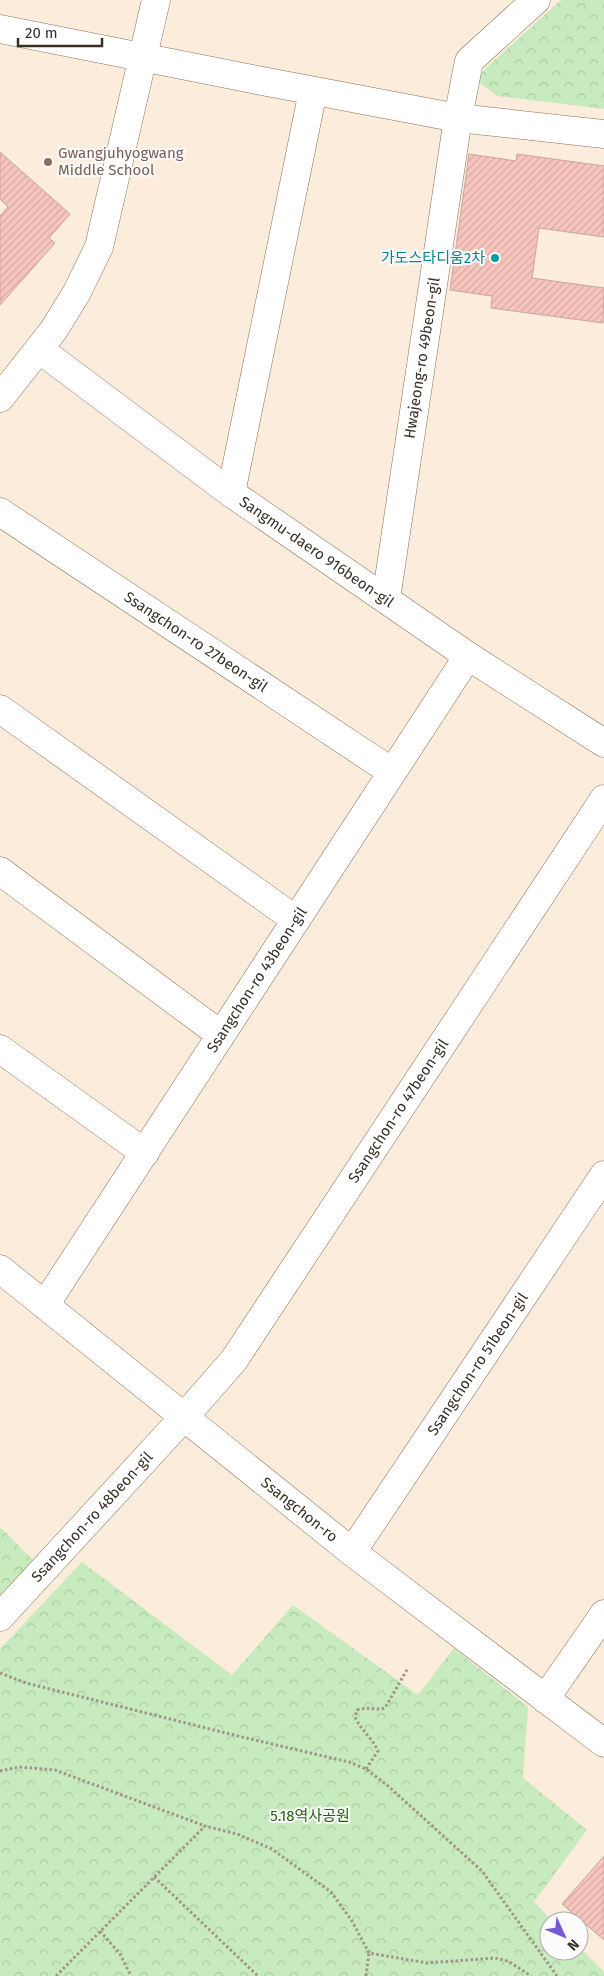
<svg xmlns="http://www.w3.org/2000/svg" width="604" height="1976" font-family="'Fira Sans','Noto Sans KR',sans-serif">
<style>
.park{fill:url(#park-crowns)}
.building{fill:url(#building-hatch);stroke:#cba59e}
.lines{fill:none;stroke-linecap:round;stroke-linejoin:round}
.minor-casing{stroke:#887159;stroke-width:29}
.path{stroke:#a29588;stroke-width:3;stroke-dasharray:2.5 2.5;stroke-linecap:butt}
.minor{stroke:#fff;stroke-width:28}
.education-dot{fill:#8d6e63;stroke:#fcfcfc;stroke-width:2}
.culture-dot{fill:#0f9aa8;stroke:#fcfcfc;stroke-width:2}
.labels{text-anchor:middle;stroke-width:4;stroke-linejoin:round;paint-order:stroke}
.education-label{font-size:15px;fill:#785e54;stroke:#fcfcfc;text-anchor:start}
.culture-label{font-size:15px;fill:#0d838f;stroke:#fcfcfc;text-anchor:end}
.street-label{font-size:15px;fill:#392f25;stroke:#fcfcfc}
.park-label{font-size:15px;fill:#286113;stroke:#fcfcfc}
</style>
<defs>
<pattern id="park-crowns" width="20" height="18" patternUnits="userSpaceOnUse" patternTransform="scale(1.25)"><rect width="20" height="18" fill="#c7eabe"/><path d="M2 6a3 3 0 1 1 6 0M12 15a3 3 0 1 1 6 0" fill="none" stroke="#acc9a3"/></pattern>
<pattern id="building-hatch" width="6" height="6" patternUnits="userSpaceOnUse" patternTransform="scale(1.25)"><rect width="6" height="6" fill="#f6c5bd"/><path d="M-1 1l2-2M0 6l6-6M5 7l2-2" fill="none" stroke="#d4aaa2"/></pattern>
</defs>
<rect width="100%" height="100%" fill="#fcecdc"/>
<!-- park -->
<g class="park">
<path d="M561,0H604V109L497,96L476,80L485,69Z"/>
<path d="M0,1527L35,1562L0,1600Z"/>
<path d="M82,1562L232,1675L293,1605L418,1695L454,1648L528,1707L523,1778L587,1830L534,1902L553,1921H549V1951H579V1947L604,1972V1976H0V1649Z"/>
</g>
<!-- building -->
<g class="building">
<path d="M0,152L70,214L49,238L55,243L0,305V216L8,207L0,199Z"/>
<path d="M469,154L516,161L517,154L604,166V237L539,228L532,278L604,288L603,323L491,308L492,296L450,290Z"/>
<path d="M604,1856V1940L562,1904Z"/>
</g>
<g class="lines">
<defs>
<g id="minor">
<path d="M536,0L469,61L458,118L604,134"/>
<path d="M0,29L262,81L458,118L386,599"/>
<path id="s1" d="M39,349L231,493L468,656L604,743"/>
<path d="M0,398L53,331L76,294L99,247L156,0"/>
<path d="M231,493L313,91"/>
<path id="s2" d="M0,512L392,772"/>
<path d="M0,709L296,920"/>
<path d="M0,871L221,1035"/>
<path d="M0,1049L145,1153"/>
<path id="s3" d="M0,1269L352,1552L604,1743"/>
<path id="s4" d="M45,1305L468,656"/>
<path id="s5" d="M352,1552L604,1175"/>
<path id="s6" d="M0,1617L185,1416L234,1360L604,799"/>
<path d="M545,1699L604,1614"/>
</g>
</defs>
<!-- minor casing -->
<use href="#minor" class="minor-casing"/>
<!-- path -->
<g class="path">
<path d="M0,1673L26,1683L242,1737L349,1762L366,1769L387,1785L482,1871L557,1976"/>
<path d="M366,1769L378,1751C372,1738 361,1730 355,1717L357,1710C368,1706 375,1711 385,1708L408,1668"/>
<path d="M0,1771L19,1767L55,1770L205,1826"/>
<path d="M154,1877L258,1976"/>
<path d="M100,1931L120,1954L131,1976"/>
<path d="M56,1976L205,1826L237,1834L272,1849L331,1892L352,1921L369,1953L427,1963L495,1958L508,1961L531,1976"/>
<path d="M366,1976L369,1953"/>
</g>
<!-- minor -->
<use href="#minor" class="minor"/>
</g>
<!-- markers -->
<circle class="education-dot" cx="48" cy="162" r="5"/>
<circle class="culture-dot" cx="495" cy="258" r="5"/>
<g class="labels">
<!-- education labels -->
<g class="education-label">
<text x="58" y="158">Gwangjuhyogwang<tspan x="58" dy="17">Middle School</tspan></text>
</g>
<!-- culture labels -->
<g class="culture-label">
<text x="485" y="263">가도스타디움2차</text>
</g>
<!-- street labels -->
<g class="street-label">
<text transform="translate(422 358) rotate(-81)" y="5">Hwajeong-ro 49beon-gil</text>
<text dy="5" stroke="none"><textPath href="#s1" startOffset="344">Sangmu-daero 916beon-gil</textPath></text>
<text dy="5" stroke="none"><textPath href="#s2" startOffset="235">Ssangchon-ro 27beon-gil</textPath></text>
<text dy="5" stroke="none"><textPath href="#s4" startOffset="388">Ssangchon-ro 43beon-gil</textPath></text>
<text dy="5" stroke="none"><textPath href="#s6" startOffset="646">Ssangchon-ro 47beon-gil</textPath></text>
<text dy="5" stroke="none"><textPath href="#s5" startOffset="226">Ssangchon-ro 51beon-gil</textPath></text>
<text dy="5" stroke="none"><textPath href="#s3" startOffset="384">Ssangchon-ro</textPath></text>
<text dy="5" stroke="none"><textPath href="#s6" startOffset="136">Ssangchon-ro 48beon-gil</textPath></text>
</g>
<!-- park labels -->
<g class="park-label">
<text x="310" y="1821">5.18역사공원</text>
</g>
</g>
<!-- north arrow -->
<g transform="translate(564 1936) rotate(134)"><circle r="24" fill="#fcfcfc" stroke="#aeaaa6"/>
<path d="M0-4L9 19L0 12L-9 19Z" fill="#7959d3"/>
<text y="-8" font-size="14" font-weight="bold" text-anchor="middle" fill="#392f25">N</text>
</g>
<!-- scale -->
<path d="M18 38v8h84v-8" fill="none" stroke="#392f25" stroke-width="2.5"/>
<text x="25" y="38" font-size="15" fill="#392f25" stroke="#fcfcfc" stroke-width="4" paint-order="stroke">20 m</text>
</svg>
